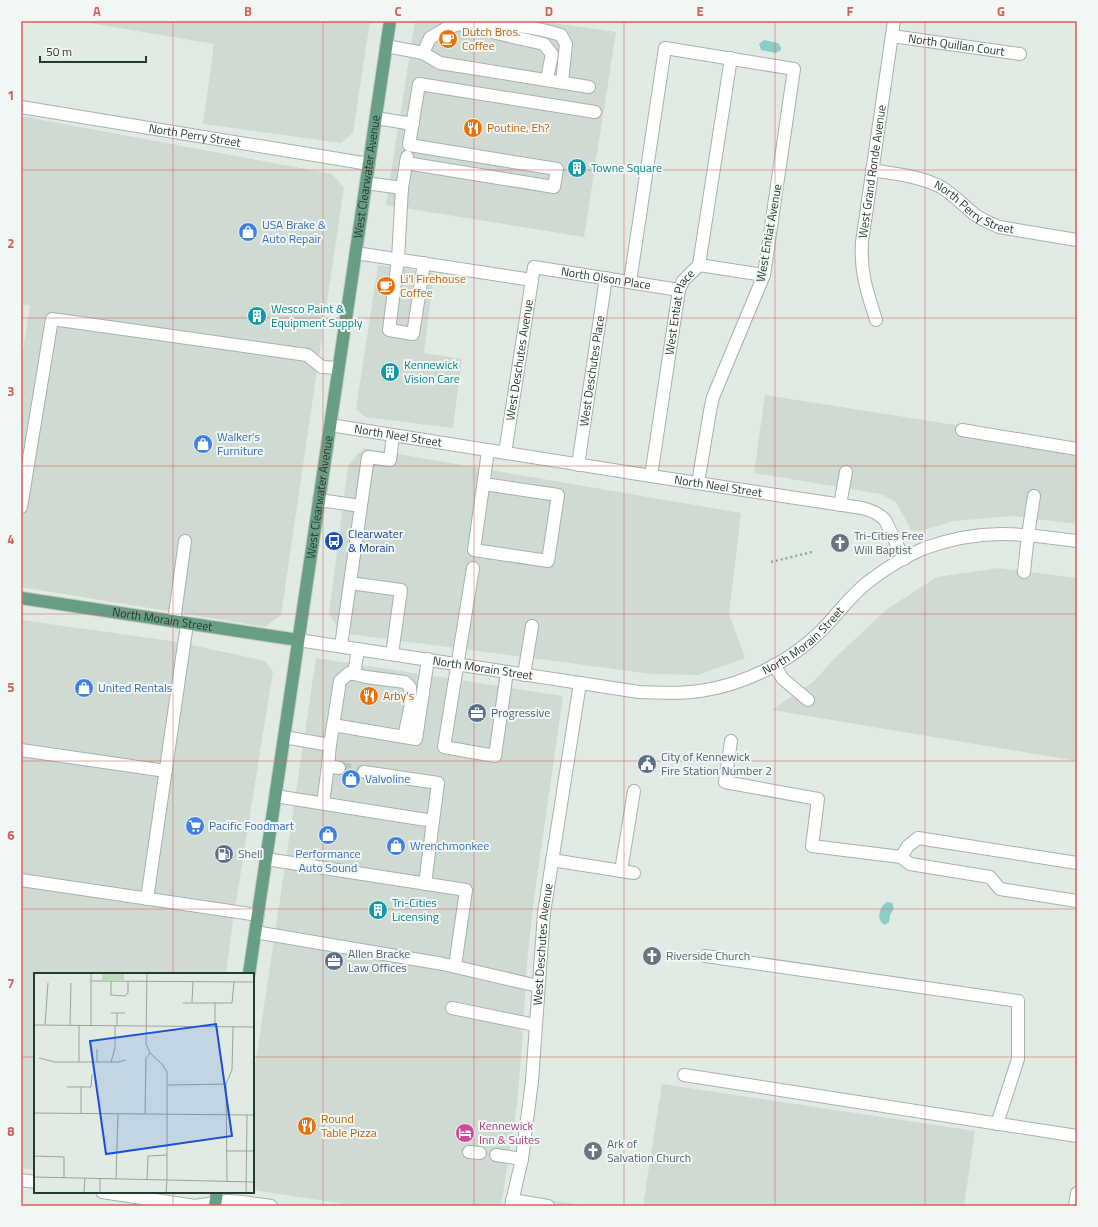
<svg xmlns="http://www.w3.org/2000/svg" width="1098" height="1227" font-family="'Titillium Web',sans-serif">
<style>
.built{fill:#cfdad3}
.water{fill:#8ccdc8}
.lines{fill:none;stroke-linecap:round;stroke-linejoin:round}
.minor-tunnel{stroke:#bbc8c0;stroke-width:12;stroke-dasharray:12 6;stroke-linecap:butt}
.minor-casing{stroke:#a4b2aa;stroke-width:14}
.major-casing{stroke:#c1c8c4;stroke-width:14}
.path{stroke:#83ac96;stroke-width:2.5;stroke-dasharray:2 3;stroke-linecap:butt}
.minor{stroke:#fff;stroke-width:12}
.major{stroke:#689e84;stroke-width:12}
.grid{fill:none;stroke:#d55f5c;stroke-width:1;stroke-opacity:0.55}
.labels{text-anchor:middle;stroke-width:4;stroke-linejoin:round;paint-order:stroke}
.food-label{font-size:12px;fill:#c56008;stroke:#f1f8f3;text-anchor:start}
.street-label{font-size:12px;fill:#233a2e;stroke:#f1f8f3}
.culture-label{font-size:12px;fill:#0d838f;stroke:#f1f8f3;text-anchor:start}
.shop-label{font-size:12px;fill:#366cbe;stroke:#f1f8f3;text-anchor:start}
.transit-label{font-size:12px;fill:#164399;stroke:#f1f8f3;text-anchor:start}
.worship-label{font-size:12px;fill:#5b616d;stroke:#f1f8f3;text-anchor:start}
.service-label{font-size:12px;fill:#4e5e75;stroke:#f1f8f3;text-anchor:start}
.hotel-label{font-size:12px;fill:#b23c85;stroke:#f1f8f3;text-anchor:start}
.inset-road{fill:none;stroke:#95a49b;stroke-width:1}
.view{fill:#1d4ed8;fill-opacity:0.15;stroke:#1d4ed8;stroke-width:2}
.inset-edge{fill:none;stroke:#233a2e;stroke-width:2}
.neatline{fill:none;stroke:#d55f5c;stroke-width:1.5}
.grid-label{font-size:13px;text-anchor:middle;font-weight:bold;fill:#d55f5c}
</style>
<rect width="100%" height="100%" fill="#e1ebe4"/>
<!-- built -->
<g class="built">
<path d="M78,21H370L353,133L341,143L203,124L214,44Z"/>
<path d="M415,21H539L616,32L584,237L386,205Z"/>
<path d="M21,116L332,174L344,187L281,615L265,627L21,587V364L30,305L21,304Z"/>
<path d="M378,265L434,273L424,353L462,359L453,428L365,417L356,409Z"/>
<path d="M765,395L974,428L1077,443V524L1013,516L954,521L921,531L911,530L896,502L881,494L754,473Z"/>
<path d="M363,448L741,513L729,614L745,658L698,675L652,674L341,633L329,614L348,466Z"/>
<path d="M998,568L1077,578V761L772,710L813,682L834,659L887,609L937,577Z"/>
<path d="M21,620L178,642L265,661L273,671L233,921L226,974H35V1170L21,1168Z"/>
<path d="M316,658L563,696L534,898L527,962L523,1031L517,1105L501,1206H358L253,1190V1080Z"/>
<path d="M662,1084L975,1131L964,1206H643Z"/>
<path d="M528,1197L590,1206H524Z"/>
</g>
<!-- water -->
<g class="water">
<path d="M764,40L778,43L781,47V50L776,53L761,50L759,44Z"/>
<path d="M887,902L892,903L894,908L890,915L889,922L885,925C875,920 880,906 887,902Z"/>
</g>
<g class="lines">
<!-- minor-tunnel -->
<path class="minor-tunnel" d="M339,768L364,772"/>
<defs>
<g id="minor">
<path d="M480,25C510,24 532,26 561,35L566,44L562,82"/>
<path id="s1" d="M892,36L1020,54"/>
<path d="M386,46L423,53L440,63L589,87"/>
<path d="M423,53L430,38L447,28L459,24L476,26L496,33L544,44L552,54L547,79"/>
<path id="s2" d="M21,107L369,164"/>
<path d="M376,118L413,124"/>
<path d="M407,157L402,188L398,259L389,330L413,334L424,263"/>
<path d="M406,163L554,187L557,169L409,145L419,84L595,112"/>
<path id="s3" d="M872,170C895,174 920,176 941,187C953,194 963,205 974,214C982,220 990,223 999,227L1077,240"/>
<path d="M366,183L402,188"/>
<path d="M356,253L532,280"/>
<path d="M699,265L764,275"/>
<path d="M630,282L665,48L794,69L764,275L713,397L710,411L698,483"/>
<path id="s4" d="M876,320C867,291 860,273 862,242L894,21"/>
<path id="s5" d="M330,425L651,476L862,508C871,510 878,513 885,520L904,559"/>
<path d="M962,430L1077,449"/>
<path id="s6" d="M505,453L534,267L679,290"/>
<path id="s7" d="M578,465L606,278"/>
<path id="s8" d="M651,476L679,290L683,281L699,265L731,58"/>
<path d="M484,484L558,495L548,561L474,550L488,451"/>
<path d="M319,500L361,506L341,646"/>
<path d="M840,505L846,472"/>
<path d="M361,506L368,457L390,460L393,435"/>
<path d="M21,507L52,319L307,355L322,367L338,368"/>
<path d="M473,568L444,747L495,756L507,672"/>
<path d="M1024,572L1028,535L1034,496"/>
<path d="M350,583L401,590L392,654"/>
<path d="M174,621L185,541"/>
<path id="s9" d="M298,640L639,692C659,693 680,694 700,691C743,685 788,663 820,632C836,616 850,596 868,582C885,569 905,556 925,548C981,528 1020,533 1077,541"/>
<path d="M774,665L783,679L808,700"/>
<path d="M354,674L366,677L405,682L410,687L411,704L404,737"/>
<path d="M524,675L532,626"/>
<path d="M333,725L416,739L428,659"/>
<path d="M284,737L330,745L328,766"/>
<path d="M731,741L725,782L818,799L812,846L901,857L910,864L990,877L1000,889L1077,901"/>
<path d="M330,745L340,681L349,673L354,674L358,649"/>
<path d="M21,750L166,771"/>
<path d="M364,772L438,783L433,821"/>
<path d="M275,796L433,821L425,884"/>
<path d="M323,803L328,766L339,768"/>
<path d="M901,857L908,846L918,838L1077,863"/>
<path d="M266,859L466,890L455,966"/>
<path d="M552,860L634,873"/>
<path d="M621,871L634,791"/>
<path d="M21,880L258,915"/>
<path d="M147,899L187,624"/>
<path d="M255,932L443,964L538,986"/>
<path d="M705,956L1018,1001V1059L997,1124"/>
<path d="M452,1008L535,1025"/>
<path d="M684,1075L1077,1136"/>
<path d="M469,1152L480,1153"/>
<path d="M496,1155L522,1159"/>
<path d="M21,1180L35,1182"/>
<path d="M102,1192L195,1206L228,1201L242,1202L271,1206"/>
<path d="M512,1200L548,1206"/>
<path id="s10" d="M511,1206L522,1159L532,1081L544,913L580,683"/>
<path d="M1075,1206L1077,1193"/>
</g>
<g id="major">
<path id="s11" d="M21,598L298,640"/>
<path id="s12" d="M249,974L390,21"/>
<path d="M215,1206L217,1192"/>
</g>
</defs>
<!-- minor casing -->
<use href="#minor" class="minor-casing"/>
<!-- major casing -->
<use href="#major" class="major-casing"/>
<!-- path -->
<path class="path" d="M771,562L812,552"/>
<!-- minor -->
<use href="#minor" class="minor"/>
<!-- major -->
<use href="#major" class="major"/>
</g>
<!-- grid -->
<path class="grid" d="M173,21V974M323,21V1206M474,21V1206M624,21V1206M775,21V1206M925,21V1206M21,170H1077M21,318H1077M21,466H1077M21,614H1077M21,761H1077M21,909H1077M21,1057H35M253,1057H1077M173,1192V1206"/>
<!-- icons -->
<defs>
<symbol id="cafe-disc" viewBox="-11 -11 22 22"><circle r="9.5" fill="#e8710a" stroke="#f1f8f3"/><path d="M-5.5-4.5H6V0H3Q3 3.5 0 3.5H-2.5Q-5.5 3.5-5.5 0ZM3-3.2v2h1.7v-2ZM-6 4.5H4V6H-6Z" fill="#fff"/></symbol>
<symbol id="restaurant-disc" viewBox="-11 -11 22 22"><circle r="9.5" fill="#e8710a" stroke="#f1f8f3"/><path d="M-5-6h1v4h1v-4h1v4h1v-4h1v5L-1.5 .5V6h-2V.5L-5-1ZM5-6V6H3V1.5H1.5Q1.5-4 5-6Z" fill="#fff"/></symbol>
<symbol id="building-disc" viewBox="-11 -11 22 22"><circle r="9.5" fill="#0f9aa8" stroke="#f1f8f3"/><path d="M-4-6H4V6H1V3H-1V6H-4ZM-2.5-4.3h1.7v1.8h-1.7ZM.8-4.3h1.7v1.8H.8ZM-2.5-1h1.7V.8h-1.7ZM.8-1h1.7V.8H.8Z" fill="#fff"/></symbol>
<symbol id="shop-disc" viewBox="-11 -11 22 22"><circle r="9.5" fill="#3f7fe0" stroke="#f1f8f3"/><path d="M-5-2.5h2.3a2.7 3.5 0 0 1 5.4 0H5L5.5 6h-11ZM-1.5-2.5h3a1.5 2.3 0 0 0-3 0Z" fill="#fff"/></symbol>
<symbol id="bus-disc" viewBox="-11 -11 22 22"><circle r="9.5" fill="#1a4fb4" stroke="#f1f8f3"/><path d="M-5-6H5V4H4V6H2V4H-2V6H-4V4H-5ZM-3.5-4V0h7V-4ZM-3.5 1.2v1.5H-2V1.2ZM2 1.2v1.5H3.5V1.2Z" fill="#fff"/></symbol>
<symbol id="church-disc" viewBox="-11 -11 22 22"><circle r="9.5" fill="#6b7280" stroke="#f1f8f3"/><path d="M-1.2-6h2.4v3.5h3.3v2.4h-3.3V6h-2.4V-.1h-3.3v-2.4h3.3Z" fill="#fff"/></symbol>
<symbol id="office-disc" viewBox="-11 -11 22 22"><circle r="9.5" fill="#5c6f8a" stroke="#f1f8f3"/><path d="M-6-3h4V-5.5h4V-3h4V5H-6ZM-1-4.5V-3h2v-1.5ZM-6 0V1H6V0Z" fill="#fff"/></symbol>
<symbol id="civic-disc" viewBox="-11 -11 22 22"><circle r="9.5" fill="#5c6f8a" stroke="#f1f8f3"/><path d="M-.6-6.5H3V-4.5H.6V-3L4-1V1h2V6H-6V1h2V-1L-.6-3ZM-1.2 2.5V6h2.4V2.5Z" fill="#fff"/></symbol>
<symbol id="supermarket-disc" viewBox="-11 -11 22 22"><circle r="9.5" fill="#3f7fe0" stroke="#f1f8f3"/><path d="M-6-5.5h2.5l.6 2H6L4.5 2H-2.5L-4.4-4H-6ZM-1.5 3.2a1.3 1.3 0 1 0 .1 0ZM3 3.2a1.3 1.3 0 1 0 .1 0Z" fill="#fff"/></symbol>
<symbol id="fuel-disc" viewBox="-11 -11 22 22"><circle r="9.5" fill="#5c6f8a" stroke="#f1f8f3"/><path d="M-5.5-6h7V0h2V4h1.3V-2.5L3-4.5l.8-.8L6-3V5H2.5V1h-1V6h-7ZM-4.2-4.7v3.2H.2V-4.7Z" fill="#fff"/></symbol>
<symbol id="hotel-disc" viewBox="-11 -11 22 22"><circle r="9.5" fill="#d1479c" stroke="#f1f8f3"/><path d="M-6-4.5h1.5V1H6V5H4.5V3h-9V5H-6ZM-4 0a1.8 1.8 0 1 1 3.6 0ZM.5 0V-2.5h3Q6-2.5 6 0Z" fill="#fff"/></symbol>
</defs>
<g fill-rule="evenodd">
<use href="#cafe-disc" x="437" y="28" width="22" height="22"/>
<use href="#restaurant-disc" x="462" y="117" width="22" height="22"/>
<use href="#building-disc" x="566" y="157" width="22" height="22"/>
<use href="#shop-disc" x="237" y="221" width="22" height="22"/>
<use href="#cafe-disc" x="375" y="275" width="22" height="22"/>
<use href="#building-disc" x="246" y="305" width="22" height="22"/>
<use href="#building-disc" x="379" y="361" width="22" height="22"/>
<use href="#shop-disc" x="192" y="433" width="22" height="22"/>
<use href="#bus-disc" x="323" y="530" width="22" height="22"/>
<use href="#church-disc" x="829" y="532" width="22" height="22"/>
<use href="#shop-disc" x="73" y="677" width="22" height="22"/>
<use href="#restaurant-disc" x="358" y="685" width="22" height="22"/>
<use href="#office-disc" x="466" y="702" width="22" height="22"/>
<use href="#civic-disc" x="636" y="753" width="22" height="22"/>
<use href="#shop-disc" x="340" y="768" width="22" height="22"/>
<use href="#supermarket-disc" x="184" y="815" width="22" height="22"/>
<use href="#shop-disc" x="317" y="824" width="22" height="22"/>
<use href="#shop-disc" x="385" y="835" width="22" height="22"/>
<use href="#fuel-disc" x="213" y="843" width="22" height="22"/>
<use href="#building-disc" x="367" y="899" width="22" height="22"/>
<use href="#church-disc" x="641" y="945" width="22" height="22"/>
<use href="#office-disc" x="323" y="950" width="22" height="22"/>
<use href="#restaurant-disc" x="296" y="1115" width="22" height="22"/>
<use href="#hotel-disc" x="454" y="1122" width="22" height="22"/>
<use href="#church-disc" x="582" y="1140" width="22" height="22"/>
</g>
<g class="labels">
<!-- food labels -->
<g class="food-label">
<text x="462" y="36">Dutch Bros.<tspan x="462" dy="14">Coffee</tspan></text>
<text x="487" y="132">Poutine, Eh?</text>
<text x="400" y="283">Li'l Firehouse<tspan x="400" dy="14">Coffee</tspan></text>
<text x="383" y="700">Arby's</text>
<text x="321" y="1123">Round<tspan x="321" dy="14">Table Pizza</tspan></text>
</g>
<!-- street labels -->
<g class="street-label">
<text dy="4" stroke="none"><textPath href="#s1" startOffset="65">North Quillan Court</textPath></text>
<text dy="4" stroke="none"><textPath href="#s2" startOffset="176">North Perry Street</textPath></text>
<text dy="4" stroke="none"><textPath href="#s4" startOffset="151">West Grand Ronde Avenue</textPath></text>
<text dy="4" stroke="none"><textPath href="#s12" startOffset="806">West Clearwater Avenue</textPath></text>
<text dy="4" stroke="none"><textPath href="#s3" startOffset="111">North Perry Street</textPath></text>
<text transform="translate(769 233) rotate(-80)" y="4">West Entiat Avenue</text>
<text dy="4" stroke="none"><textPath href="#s6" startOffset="261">North Olson Place</textPath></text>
<text dy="4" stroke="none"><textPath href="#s8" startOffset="167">West Entiat Place</textPath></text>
<text dy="4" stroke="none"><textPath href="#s6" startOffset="94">West Deschutes Avenue</textPath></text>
<text dy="4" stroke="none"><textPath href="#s7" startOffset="95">West Deschutes Place</textPath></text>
<text dy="4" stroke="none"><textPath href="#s5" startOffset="69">North Neel Street</textPath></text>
<text dy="4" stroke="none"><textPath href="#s5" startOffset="393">North Neel Street</textPath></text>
<text dy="4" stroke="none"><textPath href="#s12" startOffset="482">West Clearwater Avenue</textPath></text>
<text dy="4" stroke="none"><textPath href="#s11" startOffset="143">North Morain Street</textPath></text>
<text dy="4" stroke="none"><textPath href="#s9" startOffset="523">North Morain Street</textPath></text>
<text dy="4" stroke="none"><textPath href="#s9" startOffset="187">North Morain Street</textPath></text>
<text dy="4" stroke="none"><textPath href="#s10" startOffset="264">West Deschutes Avenue</textPath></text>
</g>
<!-- culture labels -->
<g class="culture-label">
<text x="591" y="172">Towne Square</text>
<text x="271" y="313">Wesco Paint &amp;<tspan x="271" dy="14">Equipment Supply</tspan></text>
<text x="404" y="369">Kennewick<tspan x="404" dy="14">Vision Care</tspan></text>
<text x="392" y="907">Tri-Cities<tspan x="392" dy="14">Licensing</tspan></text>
</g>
<!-- shop labels -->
<g class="shop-label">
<text x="262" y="229">USA Brake &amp;<tspan x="262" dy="14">Auto Repair</tspan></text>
<text x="217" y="441">Walker's<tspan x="217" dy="14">Furniture</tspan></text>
<text x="98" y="692">United Rentals</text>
<text x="365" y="783">Valvoline</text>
<text x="209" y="830">Pacific Foodmart</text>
<text x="410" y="850">Wrenchmonkee</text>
<text x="328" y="858" text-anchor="middle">Performance<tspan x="328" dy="14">Auto Sound</tspan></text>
</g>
<!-- transit labels -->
<g class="transit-label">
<text x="348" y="538">Clearwater<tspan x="348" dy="14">&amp; Morain</tspan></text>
</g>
<!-- worship labels -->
<g class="worship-label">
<text x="854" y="540">Tri-Cities Free<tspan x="854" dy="14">Will Baptist</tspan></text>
<text x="666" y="960">Riverside Church</text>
<text x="607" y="1148">Ark of<tspan x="607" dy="14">Salvation Church</tspan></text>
</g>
<!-- service labels -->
<g class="service-label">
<text x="491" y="717">Progressive</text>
<text x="661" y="761">City of Kennewick<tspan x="661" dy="14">Fire Station Number 2</tspan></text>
<text x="238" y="858">Shell</text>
<text x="348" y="958">Allen Bracke<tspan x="348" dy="14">Law Offices</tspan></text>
</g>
<!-- hotel labels -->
<g class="hotel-label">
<text x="479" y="1130">Kennewick<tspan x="479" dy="14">Inn &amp; Suites</tspan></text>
</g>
</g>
<!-- overview -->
<g transform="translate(34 973)">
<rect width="220" height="220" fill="#e1ebe4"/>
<path d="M68,0H90V7H68Z" fill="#bbdbbc"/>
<path class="inset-road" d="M113,0L112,71L116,80L128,91L133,99V141M57,8L220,9M77,8V22L91,23L94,20V8M158,29L159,9M149,30H198L200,9M77,40H91M83,40V53M0,52L220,54M11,52L14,10M36,52L37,10M57,52V0M181,53V29M63,76V89M5,85L21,89H84L92,87M45,89V52M77,89L81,75V53M134,112L192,111M33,114H57L58,101M0,140L220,142M47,140V114M111,141L112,85L116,80M133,141V207L220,209M193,178H220M0,183L30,184V205M0,204L133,207L132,220M82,206L84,141M113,207L114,183L133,182M193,208L192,111L198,97L199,54M50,220L51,205M66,220V205M212,220L213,142"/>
<path class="view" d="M182,51L198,163L72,181L56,68Z"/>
<rect width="220" height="220" class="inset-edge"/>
</g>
<!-- border -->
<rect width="1098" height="1227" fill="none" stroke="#f1f8f3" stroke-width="44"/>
<!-- scale -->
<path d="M40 56v6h106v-6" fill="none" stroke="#233a2e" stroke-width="2"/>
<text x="46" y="56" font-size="12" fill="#233a2e" stroke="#f1f8f3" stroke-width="3" paint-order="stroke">50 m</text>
<rect x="22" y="22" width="1054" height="1183" class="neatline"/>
<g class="grid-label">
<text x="97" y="16">A</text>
<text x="248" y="16">B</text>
<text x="398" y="16">C</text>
<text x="549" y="16">D</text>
<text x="700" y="16">E</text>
<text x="850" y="16">F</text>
<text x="1001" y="16">G</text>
<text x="11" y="100">1</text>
<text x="11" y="248">2</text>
<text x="11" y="396">3</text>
<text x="11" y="544">4</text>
<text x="11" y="692">5</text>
<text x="11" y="840">6</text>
<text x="11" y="988">7</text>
<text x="11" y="1136">8</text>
</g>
</svg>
